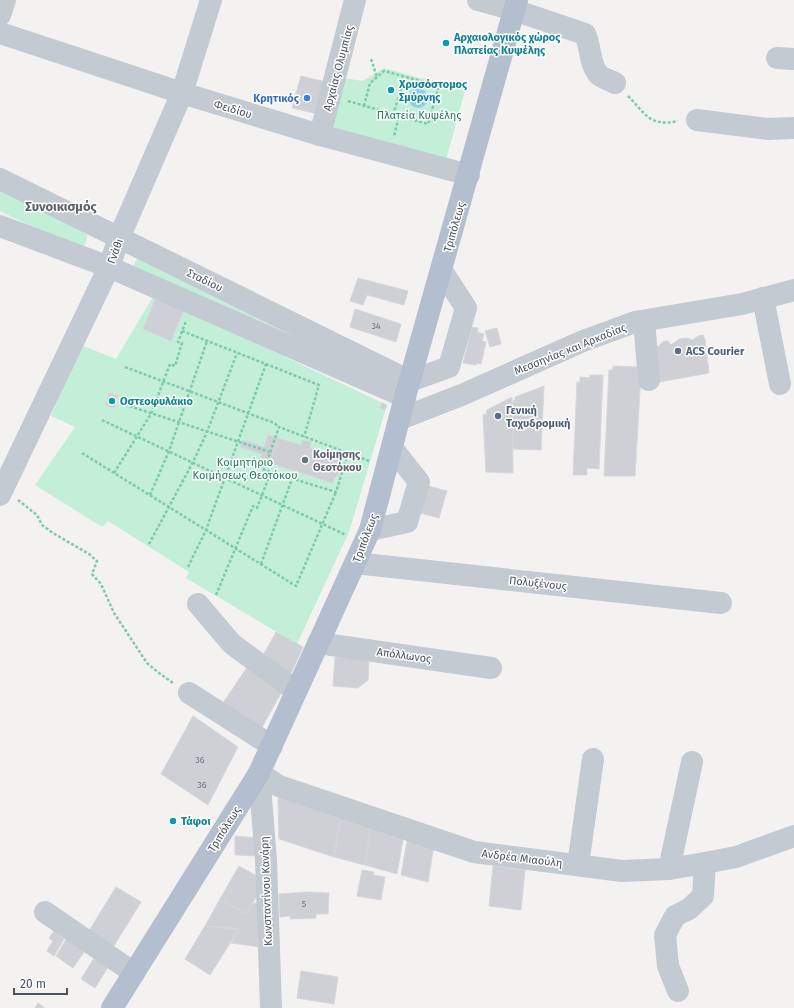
<svg xmlns="http://www.w3.org/2000/svg" width="794" height="1008" font-family="'Fira Sans',sans-serif">
<style>
.green{fill:#c3eed8}
.water{fill:#93cde8}
.building{fill:#cfd0d5;stroke:#d6d7dc}
.lines{fill:none;stroke-linecap:round;stroke-linejoin:round}
.path{stroke:#7dcaac;stroke-width:2.5;stroke-dasharray:3 2;stroke-linecap:butt}
.minor{stroke:#c3cad2;stroke-width:22}
.major{stroke:#b3bece;stroke-width:22}
.culture-dot{fill:#0f9aa8;stroke:#fff;stroke-width:1.5}
.shop-dot{fill:#3f7fe0;stroke:#fff;stroke-width:1.5}
.service-dot{fill:#5c6f8a;stroke:#fff;stroke-width:1.5}
.worship-dot{fill:#6b7280;stroke:#fff;stroke-width:1.5}
.labels{text-anchor:middle;stroke-width:3;stroke-linejoin:round;paint-order:stroke}
.number-label{font-size:9px;fill:#6b727c}
.culture-label{font-size:11px;font-weight:bold;fill:#0d838f;stroke:#fff;text-anchor:start}
.street-label{font-size:11px;fill:#4a525e;stroke:#fff}
.shop-label{font-size:11px;font-weight:bold;fill:#366cbe;stroke:#fff;text-anchor:end}
.park-label{font-size:11px;fill:#1d7d57;stroke:#fff}
.service-label{font-size:11px;font-weight:bold;fill:#4e5e75;stroke:#fff;text-anchor:start}
.worship-label{font-size:11px;font-weight:bold;fill:#5b616d;stroke:#fff;text-anchor:start}
.quarter-label{font-size:13px;font-weight:bold;fill:#5e6166;stroke:#fff}
</style>
<rect width="100%" height="100%" fill="#f3f2f1"/>
<!-- green -->
<g class="green">
<path d="M384,68L442,84L466,87L446,160L332,127L343,78L363,81Z"/>
<path d="M0,185L89,230L83,252L0,211Z"/>
<path d="M139,255L359,369L133,266Z"/>
<path d="M154,295L387,405L349,532L297,644L186,578L189,572L108,521L102,527L35,485L75,427L51,416L81,345L116,359Z"/>
</g>
<!-- water -->
<circle class="water" cx="418" cy="98" r="10"/>
<!-- building -->
<g class="building">
<path d="M301,76L326,82L318,114L292,108Z"/>
<path d="M358,278L408,291L404,305L367,295L363,305L350,301Z"/>
<path d="M157,295L185,307L171,341L143,329Z"/>
<path d="M355,309L401,324L396,342L350,327Z"/>
<path d="M472,327L478,328L477,332L484,334L482,341L486,342L481,364L477,363L476,365L463,363Z"/>
<path d="M497,328L501,344L490,347L485,331Z"/>
<path d="M703,335L705,339L709,373L659,382L655,349L664,341H668L671,345L679,339L686,338L693,340L698,336Z"/>
<path d="M613,366L637,367V372L641,373L635,476H604L609,370H613Z"/>
<path d="M590,375H603L599,469L587,468V475H573L577,382H580V377L590,378Z"/>
<path d="M544,386L541,450L513,449V401L515,400V397Z"/>
<path d="M109,393L118,396L114,408L105,405Z"/>
<path d="M512,397L513,473L486,472L483,415L486,414L487,410Z"/>
<path d="M382,403L387,405L385,410L380,408Z"/>
<path d="M268,435L278,438L270,463L260,460L262,454L240,447L243,440L264,447Z"/>
<path d="M278,438L301,445L303,440L311,442L310,448L340,458L338,464L340,469L338,475L334,478L333,483L270,463Z"/>
<path d="M412,482L447,491L439,518L405,509Z"/>
<path d="M276,632L303,647L288,680L261,659Z"/>
<path d="M335,657L369,660L368,680L358,688L333,686Z"/>
<path d="M250,663L284,688L261,729L223,703Z"/>
<path d="M193,716L238,747L208,805L161,774Z"/>
<path d="M280,797L341,815L334,857L279,839L278,799Z"/>
<path d="M341,815L371,824L365,865L334,857Z"/>
<path d="M371,824L404,834L397,874L365,865Z"/>
<path d="M235,836L258,838L260,856L235,855Z"/>
<path d="M408,836L434,845L428,882L401,875Z"/>
<path d="M239,866L262,879L256,890L259,893L246,914L220,899Z"/>
<path d="M493,866L525,870L521,910L489,906Z"/>
<path d="M362,870L374,872L373,875L385,877L381,900L357,896Z"/>
<path d="M116,887L141,902L112,949L87,934Z"/>
<path d="M308,892L329,893L328,914H316V918L290,919V916L280,917L279,894Z"/>
<path d="M220,899L246,914L253,903L265,904L266,948L231,943L239,929L205,926Z"/>
<path d="M205,926L239,929L210,975L185,959Z"/>
<path d="M54,931L64,939L54,956L47,951L53,941L49,938Z"/>
<path d="M68,936L86,949L73,968L56,956Z"/>
<path d="M94,958L108,967L95,988L81,979Z"/>
<path d="M301,971L338,977L334,1004L297,998Z"/>
<path d="M38,1003L45,1008H35Z"/>
</g>
<g class="lines">
<!-- path -->
<g class="path">
<path d="M371,59L377,77"/>
<path d="M628,96C646,114 649,127 678,121"/>
<path d="M348,101L399,116L394,136"/>
<path d="M364,106L370,83L384,71L439,86L428,124L399,116"/>
<path d="M393,115L405,77"/>
<path d="M182,331L319,385L304,437"/>
<path d="M125,367L274,423L279,427"/>
<path d="M120,403L270,452"/>
<path d="M102,420L346,535"/>
<path d="M82,453L296,586L336,492"/>
<path d="M348,453L336,492L264,470L279,427L369,461"/>
<path d="M114,473L151,414L170,364L175,366L182,343L178,342L186,321"/>
<path d="M150,495L169,451L207,341"/>
<path d="M18,500L37,515L42,525L53,533L89,554L97,561L92,574L101,584L114,613L147,663L159,673L173,683"/>
<path d="M149,544L193,462L207,432L237,353"/>
<path d="M261,564L292,479"/>
<path d="M188,567L206,530L266,364"/>
<path d="M216,595L253,506L257,508L271,472"/>
</g>
<!-- minor -->
<g class="minor">
<path d="M478,0L514,10L585,34C591,46 589,63 598,74C601,78 610,80 615,83"/>
<path d="M0,15L5,0"/>
<path d="M0,33L182,93L320,135L469,175"/>
<path d="M777,58L794,59"/>
<path d="M697,120L768,129L794,128"/>
<path d="M320,135L355,0"/>
<path d="M0,179L410,381L449,367L466,308L442,271"/>
<path d="M0,226L109,267L405,397"/>
<path d="M763,298L780,384"/>
<path d="M644,321L649,380"/>
<path d="M400,419L464,394L583,341L635,322L742,304L794,290"/>
<path d="M0,495L109,267L119,238L182,93L211,0"/>
<path d="M370,530L407,522L419,482L393,449"/>
<path d="M355,563L721,603"/>
<path d="M198,604L232,644L296,691"/>
<path d="M318,643L491,668"/>
<path d="M189,693L272,746"/>
<path d="M259,773L279,786L474,852L622,871L669,869L705,863L736,857L794,836"/>
<path d="M259,773L266,860L271,1008"/>
<path d="M578,865L593,759"/>
<path d="M669,869L692,762"/>
<path d="M45,912L134,973"/>
<path d="M678,991L668,966L665,935L675,916L689,909L703,896L705,863"/>
</g>
<!-- major -->
<path class="major" d="M112,1008L259,773L370,530L405,397L517,0"/>
</g>
<!-- markers -->
<g class="culture-dot">
<circle cx="446" cy="43" r="4"/>
<circle cx="391" cy="90" r="4"/>
<circle cx="112" cy="401" r="4"/>
<circle cx="173" cy="821" r="4"/>
</g>
<circle class="shop-dot" cx="307" cy="98" r="4"/>
<g class="service-dot">
<circle cx="678" cy="351" r="4"/>
<circle cx="498" cy="416" r="4"/>
</g>
<circle class="worship-dot" cx="305" cy="460" r="4"/>
<g class="labels">
<!-- number labels -->
<g class="number-label">
<text x="376" y="329">34</text>
<text x="200" y="763">36</text>
<text x="202" y="788">36</text>
<text x="304" y="907">5</text>
</g>
<!-- culture labels -->
<g class="culture-label">
<text x="454" y="41">Αρχαιολογικός χώρος<tspan x="454" dy="13">Πλατείας Κυψέλης</tspan></text>
<text x="399" y="88">Χρυσόστομος<tspan x="399" dy="13">Σμύρνης</tspan></text>
<text x="120" y="405">Οστεοφυλάκιο</text>
<text x="181" y="825">Τάφοι</text>
</g>
<!-- street labels -->
<g class="street-label">
<text transform="translate(338 68) rotate(-75)" y="4">Αρχαίας Ολυμπίας</text>
<text transform="translate(233 109) rotate(17)" y="4">Φειδίου</text>
<text transform="translate(454 227) rotate(-74)" y="4">Τριπόλεως</text>
<text transform="translate(115 251) rotate(-70)" y="4">Γνάθι</text>
<text transform="translate(205 280) rotate(26)" y="4">Σταδίου</text>
<text transform="translate(570 349) rotate(-22)" y="4">Μεσσηνίας και Αρκαδίας</text>
<text transform="translate(365 538) rotate(-69)" y="4">Τριπόλεως</text>
<text transform="translate(538 583) rotate(6)" y="4">Πολυξένους</text>
<text transform="translate(404 655) rotate(8)" y="4">Απόλλωνος</text>
<text transform="translate(224 829) rotate(-58)" y="4">Τριπόλεως</text>
<text transform="translate(522 858) rotate(7)" y="4">Ανδρέα Μιαούλη</text>
<text transform="translate(266 891) rotate(-92)" y="4">Κωνσταντίνου Κανάρη</text>
</g>
<!-- shop labels -->
<g class="shop-label">
<text x="299" y="102">Κρητικός</text>
</g>
<!-- park labels -->
<g class="park-label">
<text x="419" y="119">Πλατεία Κυψέλης</text>
<text x="245" y="466">Κοιμητήριο<tspan x="245" dy="13">Κοιμήσεως Θεοτόκου</tspan></text>
</g>
<!-- service labels -->
<g class="service-label">
<text x="686" y="355">ACS Courier</text>
<text x="506" y="414">Γενική<tspan x="506" dy="13">Ταχυδρομική</tspan></text>
</g>
<!-- worship labels -->
<g class="worship-label">
<text x="313" y="458">Κοίμησης<tspan x="313" dy="13">Θεοτόκου</tspan></text>
</g>
<!-- quarter labels -->
<g class="quarter-label">
<text x="61" y="211">Συνοικισμός</text>
</g>
</g>
<!-- scale -->
<path d="M14 988v6h53v-6" fill="none" stroke="#4a525e" stroke-width="2"/>
<text x="20" y="988" font-size="12" fill="#4a525e" stroke="#ffffff" stroke-width="3" paint-order="stroke">20 m</text>
</svg>
